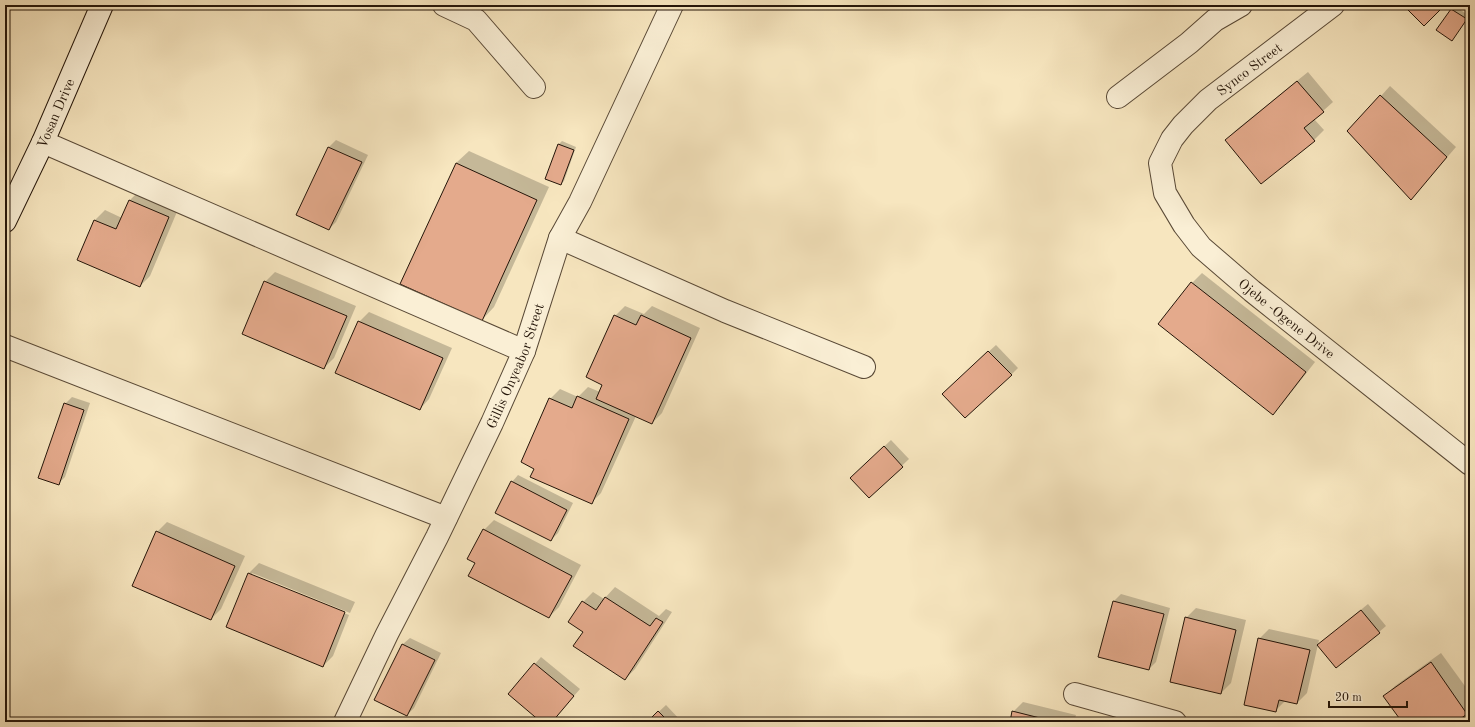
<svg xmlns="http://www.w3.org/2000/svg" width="1475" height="727" font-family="'Old Standard TT',serif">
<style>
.shadow{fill:#0003}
.building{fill:#e4aa8c;stroke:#241509}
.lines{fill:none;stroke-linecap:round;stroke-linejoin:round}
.street-casing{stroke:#594936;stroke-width:24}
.secondary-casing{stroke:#241509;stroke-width:24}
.street{stroke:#faefd5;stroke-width:22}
.secondary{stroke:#faefd5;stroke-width:22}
.labels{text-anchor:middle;stroke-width:3.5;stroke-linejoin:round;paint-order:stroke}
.street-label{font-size:14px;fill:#241509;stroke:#faefd5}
</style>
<rect width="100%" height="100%" fill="#f7e6bf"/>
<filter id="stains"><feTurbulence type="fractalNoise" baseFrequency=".005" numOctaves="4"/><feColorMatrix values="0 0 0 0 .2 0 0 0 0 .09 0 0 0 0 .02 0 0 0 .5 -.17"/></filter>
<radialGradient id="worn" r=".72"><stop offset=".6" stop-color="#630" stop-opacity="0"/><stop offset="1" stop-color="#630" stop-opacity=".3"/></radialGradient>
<!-- shadow -->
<g class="shadow">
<path d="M1455,6L1469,16L1452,40L1438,30Z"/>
<path d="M1308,72L1333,102L1314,119L1324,130L1314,140H1226L1236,130Z"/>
<path d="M1390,86L1456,147L1411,199L1381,96Z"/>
<path d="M336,140L368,155L336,222L329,229L297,214L329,147Z"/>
<path d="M562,141L576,147L564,181L561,184L559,144Z"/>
<path d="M469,151L549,187L494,307L482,320L456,163Z"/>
<path d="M140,190L179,207L150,276L140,286L79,260L95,220L105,210L122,218L130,200Z"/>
<path d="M275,272L356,306L334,358L324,368L265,282Z"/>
<path d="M1202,273L1315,362L1283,403L1273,413L1160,324L1192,283Z"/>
<path d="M625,306L644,314L652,306L700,328L662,413L652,423L636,416L601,493L591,503L536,468L550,399L560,389L578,397L588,387L600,392L603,384L615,316Z"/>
<path d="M369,312L452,348L429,399L420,409L359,322Z"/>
<path d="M996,345L1018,368L1011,375L950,387Z"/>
<path d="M72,397L90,403L65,477L58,484L65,404Z"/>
<path d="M891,440L909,459L869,497L858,471Z"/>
<path d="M518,475L573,503L558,533L551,540L512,482Z"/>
<path d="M494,520L581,565L559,607L549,617L476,563L484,530Z"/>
<path d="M167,522L245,556L221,609L211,619L157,532Z"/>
<path d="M259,563L355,602L350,613L252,573V576L349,615L333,656L323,666L227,627L249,573Z"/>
<path d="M615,587L659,616L666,609L672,612L635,669L625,679L584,631L583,602L593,592L604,599Z"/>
<path d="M1121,594L1170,608L1156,662L1149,669L1100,656L1114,601Z"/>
<path d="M1368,604L1386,626L1379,632L1318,645Z"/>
<path d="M1196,608L1246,620L1231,683L1221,693L1186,618Z"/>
<path d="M1269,629L1319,640L1307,693L1297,703L1285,701L1275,711L1259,639Z"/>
<path d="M410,638L441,653L414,708L407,715L376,700L403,644Z"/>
<path d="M1441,653L1470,693V710L1454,722H1403L1385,696L1395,686Z"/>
<path d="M541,657L580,689L551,722H543L535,664Z"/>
<path d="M1023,702L1076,715L1074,722H1011L1013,712Z"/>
<path d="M666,705L682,722H648Z"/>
</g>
<!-- building -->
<g class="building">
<path d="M1403,5H1445L1424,26Z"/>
<path d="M1451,9L1467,19L1452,41L1436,30Z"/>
<path d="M1297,81L1324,112L1304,128L1315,141L1261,184L1225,140Z"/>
<path d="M1380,95L1447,157L1411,200L1347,131Z"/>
<path d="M558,144L574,150L561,185L545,179Z"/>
<path d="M328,147L362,162L329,230L296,215Z"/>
<path d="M456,163L537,200L482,321L400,284Z"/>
<path d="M129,200L169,217L140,287L77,260L94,220L116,229Z"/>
<path d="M264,281L347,316L324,369L242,334Z"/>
<path d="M1191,282L1306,372L1273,415L1158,324Z"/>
<path d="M614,315L636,325L641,315L691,338L652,424L596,399L602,385L586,377Z"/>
<path d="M358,321L443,358L420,410L335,373Z"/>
<path d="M988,351L1012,375L965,418L942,394Z"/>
<path d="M577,396L629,419L592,504L530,477L534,469L521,462L549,398L572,408Z"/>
<path d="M64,403L84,410L59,485L38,478Z"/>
<path d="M884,446L903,467L869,498L850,478Z"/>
<path d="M511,481L567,510L551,541L495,513Z"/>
<path d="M483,529L572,576L549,618L468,576L475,563L467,559Z"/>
<path d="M156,531L235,566L211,620L132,586Z"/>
<path d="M248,573L345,612L323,667L226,627Z"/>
<path d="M605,597L650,626L656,618L663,622L625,680L573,646L583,632L568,622L582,601L596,610Z"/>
<path d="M1113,601L1164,614L1149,670L1098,657Z"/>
<path d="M1361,610L1380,633L1336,668L1317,645Z"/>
<path d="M1185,617L1236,630L1221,694L1170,682Z"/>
<path d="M1258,638L1310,650L1297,704L1279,700L1276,712L1244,705Z"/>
<path d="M402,644L435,660L407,716L374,700Z"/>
<path d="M1431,662L1467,714L1456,722H1402L1383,696Z"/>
<path d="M534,663L574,696L552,722H541L508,694Z"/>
<path d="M658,711L669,722H647Z"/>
<path d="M1012,711L1056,722H1010Z"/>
</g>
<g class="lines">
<defs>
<g id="street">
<path d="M444,5L476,20L534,87"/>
<path id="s1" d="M1333,5L1208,100L1183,125L1172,139L1160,163L1165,193L1184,225L1201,247L1252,291L1470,464"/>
<path d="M1118,97L1189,43L1215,20L1241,5"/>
<path d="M43,142L524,351"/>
<path d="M560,238L725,311L864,367"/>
<path d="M5,346L446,518"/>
<path d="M1075,694L1175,722"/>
<path id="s2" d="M345,722L387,634L437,537L492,423L524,351L560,238L580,202L672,5"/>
</g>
<g id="secondary">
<path id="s3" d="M5,221L43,142L102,5"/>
</g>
</defs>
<!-- street casing -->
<use href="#street" class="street-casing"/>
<!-- secondary casing -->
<use href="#secondary" class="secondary-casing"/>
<!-- street -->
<use href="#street" class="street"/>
<!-- secondary -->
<use href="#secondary" class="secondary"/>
</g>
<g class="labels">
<!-- street labels -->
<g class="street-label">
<text transform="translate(1249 69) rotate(-37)" y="5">Synco Street</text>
<text dy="5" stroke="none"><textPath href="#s3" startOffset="119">Vosan Drive</textPath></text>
<text dy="5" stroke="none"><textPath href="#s1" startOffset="444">Ojebe -Ogene Drive</textPath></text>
<text dy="5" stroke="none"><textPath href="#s2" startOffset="395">Gillis Onyeabor Street</textPath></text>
</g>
</g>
<!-- margin -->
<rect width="1475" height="727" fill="none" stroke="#f7e6bf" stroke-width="20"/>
<rect x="6" y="6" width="1463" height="715" fill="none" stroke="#241509" stroke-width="2"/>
<rect x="10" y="10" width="1455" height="707" fill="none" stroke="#241509"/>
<!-- scale -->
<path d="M1329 701v6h78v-6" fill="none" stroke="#241509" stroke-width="2"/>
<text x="1335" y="701" font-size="12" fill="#241509" stroke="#faefd5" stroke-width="3" paint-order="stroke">20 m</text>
<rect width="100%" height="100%" filter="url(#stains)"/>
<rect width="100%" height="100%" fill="url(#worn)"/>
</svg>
